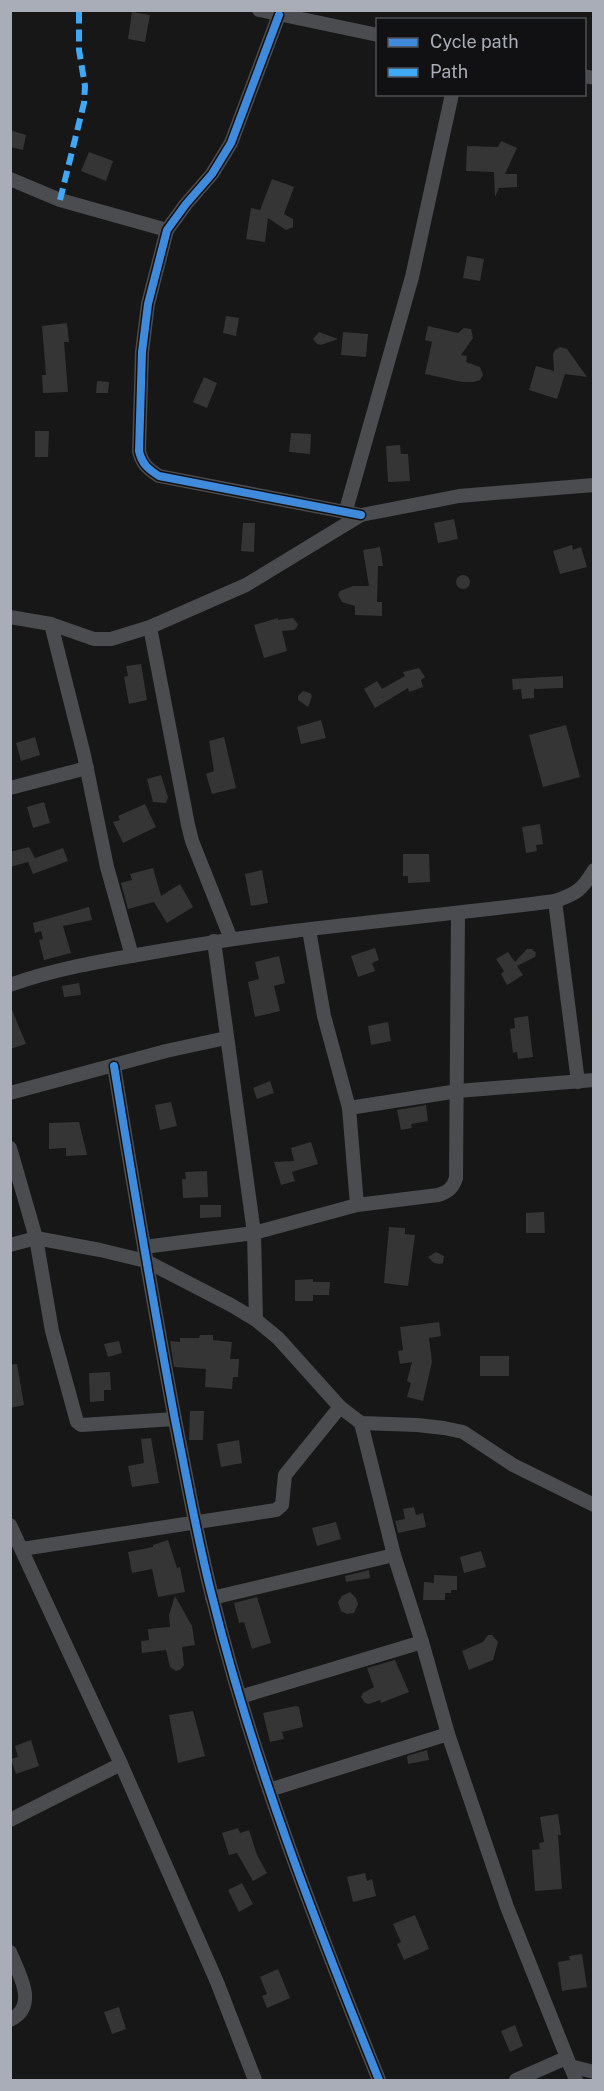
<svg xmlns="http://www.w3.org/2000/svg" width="604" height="2091" font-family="'Public Sans',sans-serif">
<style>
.building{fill:#353536}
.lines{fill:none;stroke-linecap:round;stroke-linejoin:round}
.minor{stroke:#4b4c50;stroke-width:14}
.quiet{stroke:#3fa9f5;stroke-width:6;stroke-dasharray:12 6;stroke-linecap:butt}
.cycleway-casing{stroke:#111113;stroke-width:11}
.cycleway{stroke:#408adc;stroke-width:8}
</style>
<rect width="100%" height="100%" fill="#171717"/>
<!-- building -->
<g class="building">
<path d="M132,12L150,15L145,42L128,39Z"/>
<path d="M10,130L26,135L23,150L10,147Z"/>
<path d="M501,141L517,148L505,174H517V187L499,188L495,197L494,172L466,171L467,146L498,147Z"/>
<path d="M89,152L113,161L106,181L81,171Z"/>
<path d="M272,179L294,187L284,214L293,219V227L286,230L268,218L265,242L246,239L251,208L260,210Z"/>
<path d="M467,256L484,259L480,281L463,278Z"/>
<path d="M226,316L239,318L236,336L223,333Z"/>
<path d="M67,323L69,342H64L68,392L43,393L42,375H46L42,326Z"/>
<path d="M428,326L458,333L464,328L471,329L473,338L461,355L467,356L466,362L480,367L483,375L480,380L474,382H462L425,374L432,342L425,340Z"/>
<path d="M319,332L338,339L321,345L317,344L313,339Z"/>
<path d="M343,332L368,334L366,357L341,355Z"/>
<path d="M560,347L567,349L587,377L565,374L557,399L529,390L536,366L554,371L553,354L555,350Z"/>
<path d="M204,377L217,383L207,408L193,402Z"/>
<path d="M97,381L109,382L108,393H96Z"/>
<path d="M35,431H49L48,457H35Z"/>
<path d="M291,433L311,434L310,454L289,452Z"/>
<path d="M400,445L401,454H408L410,481L388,482L386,446Z"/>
<path d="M454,519L458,539L438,543L434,523Z"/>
<path d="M243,523H255L254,552L241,551Z"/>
<path d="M572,545L573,550L581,547L587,567L560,574L553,551Z"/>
<path d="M380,547L383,566H378L377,602H382V616L355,615V606L342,602L338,595L340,591L353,586H369L363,550Z"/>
<circle cx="463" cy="582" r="7"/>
<path d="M278,618V620L293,618L298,624L297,627L294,630L282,631L287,651L264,658L254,625Z"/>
<path d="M141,664L147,700L129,704L124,677L128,676L126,666Z"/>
<path d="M419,668L425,677L421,680L423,687L409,692L408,688L375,708L364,689L377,681L382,689L405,676L403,672Z"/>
<path d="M563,676V688L534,689V698L522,699L521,689L513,690L512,679Z"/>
<path d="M303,691L310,693L312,696L308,707L298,700V696Z"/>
<path d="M321,720L326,738L301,744L297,727Z"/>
<path d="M566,725L580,777L543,787L529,735Z"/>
<path d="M35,737L40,755L21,761L16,743Z"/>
<path d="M224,737L236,788L212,794L206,774L214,771L209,741Z"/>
<path d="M161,775L168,797L166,803L153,802L147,779Z"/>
<path d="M44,802L50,823L33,828L27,807Z"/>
<path d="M145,804L156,827L123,843L113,822L120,820L118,816Z"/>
<path d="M540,824L543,844L536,845L537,851L526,853L522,827Z"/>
<path d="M29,847L35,858L63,848L68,861L33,874L28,862L10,867V852Z"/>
<path d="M403,854H429L430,882L408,883V876H403Z"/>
<path d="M153,868L161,896L180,884L193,907L167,923L154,902L128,909L121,883L132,880L130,874Z"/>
<path d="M262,870L268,903L251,906L245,874Z"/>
<path d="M89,907L92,920L63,926L71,953L44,960L39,940L43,939L41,931L35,933L33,923Z"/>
<path d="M375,948L379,960L372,963L375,971L358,977L351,956Z"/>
<path d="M527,949H532L536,953L535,957L517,966L523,975L507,985L501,974L504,971L496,959L508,952L515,962Z"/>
<path d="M279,956L285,983L274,986L280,1011L255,1017L248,982L259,979L255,962Z"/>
<path d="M79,983L81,995L64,997L62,986Z"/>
<path d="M10,1005L26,1044L10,1049Z"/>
<path d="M528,1016L533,1057L518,1059L517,1052L513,1053L510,1029L515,1028L514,1018Z"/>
<path d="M388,1022L391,1041L371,1045L368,1026Z"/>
<path d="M270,1081L274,1093L257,1099L253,1088Z"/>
<path d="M171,1102L177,1126L160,1130L155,1105Z"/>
<path d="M426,1105L428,1121L411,1124L412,1128L401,1130L397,1110Z"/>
<path d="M79,1122L87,1155L66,1156V1148L49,1149V1123Z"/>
<path d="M311,1142L318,1164L292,1172L295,1181L281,1185L274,1162L294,1161L291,1148Z"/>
<path d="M207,1171L208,1197L183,1198L182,1179H186L185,1172Z"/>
<path d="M200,1205H221V1217L200,1218Z"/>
<path d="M544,1212L545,1233H526V1213Z"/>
<path d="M389,1227L405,1228V1234L415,1235L408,1286L384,1283Z"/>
<path d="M436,1252L444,1256L443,1263L440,1264L434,1263L428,1257Z"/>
<path d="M313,1279V1282H330L329,1295H313V1301H295V1280Z"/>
<path d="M439,1322L441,1336L429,1338L432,1362L423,1401L407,1397L411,1383L407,1381L412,1362L400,1364L398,1351L403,1350L400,1327Z"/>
<path d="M200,1335H213V1340L232,1342L230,1359H239L238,1377H233L232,1389L205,1387L206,1369L174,1367L170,1341L180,1342V1338H199Z"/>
<path d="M119,1341L122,1353L108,1357L104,1344Z"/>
<rect x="480" y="1356" width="29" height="20"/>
<path d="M17,1364L24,1405L10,1408V1365Z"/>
<path d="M110,1372L111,1390H104V1401L90,1402L89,1373Z"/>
<path d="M190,1411H204L203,1440H189Z"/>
<path d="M151,1438L159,1483L132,1487L128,1466L144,1463L141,1439Z"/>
<path d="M239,1440L242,1463L221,1467L217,1444Z"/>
<path d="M414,1507L416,1515L423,1513L426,1527L398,1533L395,1521L405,1519L403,1509Z"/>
<path d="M336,1522L341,1539L317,1546L312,1528Z"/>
<path d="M168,1540L177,1568L180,1567L185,1592L158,1597L152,1569L132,1573L128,1552L153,1547V1545Z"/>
<path d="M481,1551L486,1567L464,1573L460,1557Z"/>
<path d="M369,1570L370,1578L346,1582L345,1576Z"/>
<path d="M434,1575L457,1576V1590H451V1593H445V1600H423L424,1582L434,1583Z"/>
<path d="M350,1592L356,1598L358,1604L354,1613L347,1614L341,1611L338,1602L342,1596Z"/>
<path d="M175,1596L192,1626L195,1645L182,1647L184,1665L181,1669L176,1671L170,1667L166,1650L142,1653L141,1641L149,1640L148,1629L170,1627L169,1615Z"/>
<path d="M257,1597L271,1643L252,1649L244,1622L239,1623L234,1603Z"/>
<path d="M492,1635L498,1642L493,1660L469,1670L462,1651L483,1642L488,1635Z"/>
<path d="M395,1660L409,1692L381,1703L380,1700L369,1704L365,1703L361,1697L363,1693L374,1687L367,1668Z"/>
<path d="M296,1706L299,1707L303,1727L282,1732L284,1739L270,1742L263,1713Z"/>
<path d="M193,1711L205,1756L178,1763L169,1715Z"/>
<path d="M31,1740L39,1766L16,1774L11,1759L18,1757L15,1746Z"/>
<path d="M427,1750L429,1760L408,1764L407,1756Z"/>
<path d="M558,1814L561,1835H558L562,1889L535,1891L532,1850L540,1849L539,1843L544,1842L540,1817Z"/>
<path d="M238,1828L240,1833L249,1830L257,1855L267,1873L253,1881L237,1853L229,1855L222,1833Z"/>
<path d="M365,1873L367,1881L372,1879L376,1896L353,1902L347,1877Z"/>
<path d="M242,1883L253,1904L239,1912L228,1890Z"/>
<path d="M415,1915L429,1949L404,1960L397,1944L401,1942L393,1924Z"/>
<path d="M582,1954L587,1987L562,1991L558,1962L570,1960L569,1956Z"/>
<path d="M278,1969L290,1998L267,2008L262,1996L267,1994L260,1977Z"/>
<path d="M119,2007L126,2029L112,2034L104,2012Z"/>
<path d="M515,2025L523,2046L510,2052L501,2031Z"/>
</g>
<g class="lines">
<!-- minor -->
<g class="minor">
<path d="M259,10L378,35"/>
<path d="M279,15L231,143L212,174L186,204L167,230L148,304L142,352L139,451C142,464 148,469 159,476L361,515"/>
<path d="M584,76L594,78"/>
<path d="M10,179L60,200L167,230"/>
<path d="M346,510L412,277L452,94"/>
<path d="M10,617L51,624L94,639H111L150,627L246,585L361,515L459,496L594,485"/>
<path d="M51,624L84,755L107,867L132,956"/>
<path d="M150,627L188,825L192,841L231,939"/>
<path d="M10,788L87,768"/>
<path d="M555,901L578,1082"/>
<path d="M309,930L324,1016L349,1108L357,1205"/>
<path d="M214,941L254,1233L256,1320"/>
<path d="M10,985C60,967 114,959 166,950C295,927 425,918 555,901C576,894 582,890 594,870"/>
<path d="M114,1066C133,1184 153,1302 175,1420C187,1479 197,1538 212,1596C253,1762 315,1922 379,2080"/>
<path d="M10,1093L166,1051L226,1038"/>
<path d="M349,1108L458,1091L594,1080"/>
<path d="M10,1148L36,1238L52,1331L77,1422L81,1425L175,1419"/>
<path d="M10,1245L36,1238L100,1250L146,1261L231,1305L256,1320L278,1338L340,1407L361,1423L417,1425L444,1428L463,1432L513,1465L594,1505"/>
<path d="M144,1247L254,1233L357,1205L438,1195C448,1192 453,1188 456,1178L458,913"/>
<path d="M361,1423L394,1555L422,1642L448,1734L507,1907L576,2080"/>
<path d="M10,1525L121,1764L10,1820"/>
<path d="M22,1549L276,1510L282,1505L285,1475L340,1407"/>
<path d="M212,1598L394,1555"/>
<path d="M240,1697L422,1642"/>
<path d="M121,1764L217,1982L255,2080"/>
<path d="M269,1790L448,1734"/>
<path d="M10,1952C19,1974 39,2006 10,2020"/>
<path d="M570,2066L594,2072"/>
<path d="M516,2080L566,2058"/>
</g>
<!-- quiet -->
<path class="quiet" d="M60,200L84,103L85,86L79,50V10"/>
<defs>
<g id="cycleway">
<path d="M279,15L231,143L212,174L186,204L167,230L148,304L142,352L139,451C142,464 148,469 159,476L361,515"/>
<path d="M114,1066C133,1184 153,1302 175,1420C187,1479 197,1538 212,1596C253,1762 315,1922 379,2080"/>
</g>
</defs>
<!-- cycleway casing -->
<use href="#cycleway" class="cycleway-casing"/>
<!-- cycleway -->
<use href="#cycleway" class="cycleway"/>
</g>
<!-- border -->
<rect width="604" height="2091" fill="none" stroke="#a8adb8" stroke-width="24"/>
<!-- legend -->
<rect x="376" y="18" width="210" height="78" fill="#111113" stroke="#4d4f55" stroke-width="1.5"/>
<rect x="388" y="38" width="30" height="9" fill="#408adc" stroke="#4d4f55" stroke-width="1.5"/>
<text x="430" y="48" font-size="18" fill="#a8adb8">Cycle path</text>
<rect x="388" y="68" width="30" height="9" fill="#3fa9f5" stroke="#4d4f55" stroke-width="1.5"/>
<text x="430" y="78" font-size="18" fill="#a8adb8">Path</text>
</svg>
